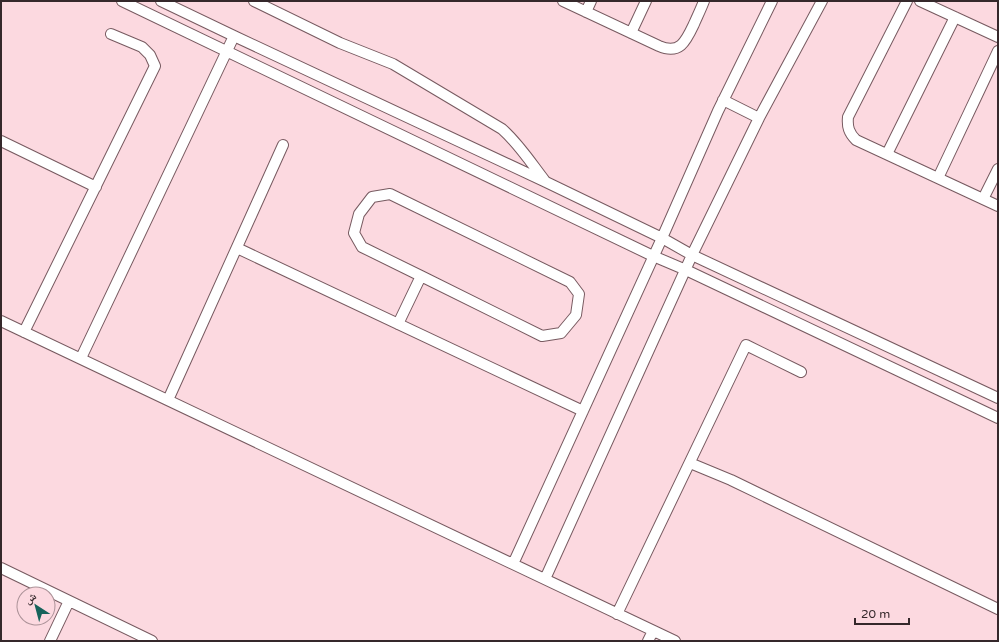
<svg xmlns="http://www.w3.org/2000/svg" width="999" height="642" viewBox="0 0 999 642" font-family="'Varela Round','Noto Naskh Arabic',sans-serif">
<rect width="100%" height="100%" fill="#fcd9e0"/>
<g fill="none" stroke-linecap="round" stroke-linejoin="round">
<g stroke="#775a60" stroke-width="12">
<path id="service" d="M 122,1 L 653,256 L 686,270 L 998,418
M 161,1 L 234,36 L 546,182 L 662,238 L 692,255 L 998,398
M 254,1 L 340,43 L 393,64 L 502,129 C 519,144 531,163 545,181
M 563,1 L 659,46 C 680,55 686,41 694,24 C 697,17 701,9 704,1
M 907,1 L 848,117 C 847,127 849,133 856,140 L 998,206
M 920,1 L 998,37
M 586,12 L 591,1
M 631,33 L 646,1
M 723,100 L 759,118
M 1,141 L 96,187
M 887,154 L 955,17
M 938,178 L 998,51
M 983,199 L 998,169
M 237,248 L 583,411
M 1,321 L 675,641
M 398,324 L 421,276 L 362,247 L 354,233 L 359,214 L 372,197 L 390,194 L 570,282 L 579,294 L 576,315 L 561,333 L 542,336 L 421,276
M 24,332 L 155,66 L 150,55 L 142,47 L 111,34
M 81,358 L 234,36
M 168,400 L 283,145
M 690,463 L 731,480 L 998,609
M 513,564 L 662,238 L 718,111 L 772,1
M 1,568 L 152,641
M 545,579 L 692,255 L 759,118 L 822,1
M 617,614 L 746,345 L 801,372
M 50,641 L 69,601
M 648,641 L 653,631"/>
</g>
<use href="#service" stroke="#fff" stroke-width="10"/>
</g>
<rect width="999" height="642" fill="none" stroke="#35282b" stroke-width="4"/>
<g transform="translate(36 606) rotate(324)"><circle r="19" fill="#fcd9e0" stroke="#ac9298"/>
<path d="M0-3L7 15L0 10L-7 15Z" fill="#17635b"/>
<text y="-6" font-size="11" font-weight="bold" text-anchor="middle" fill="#35282b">ش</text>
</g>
<path d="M855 618v6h54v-6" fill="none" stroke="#35282b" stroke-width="2"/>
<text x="861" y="618" font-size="12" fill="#35282b" stroke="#fcd9e0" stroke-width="3" paint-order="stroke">20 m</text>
</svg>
